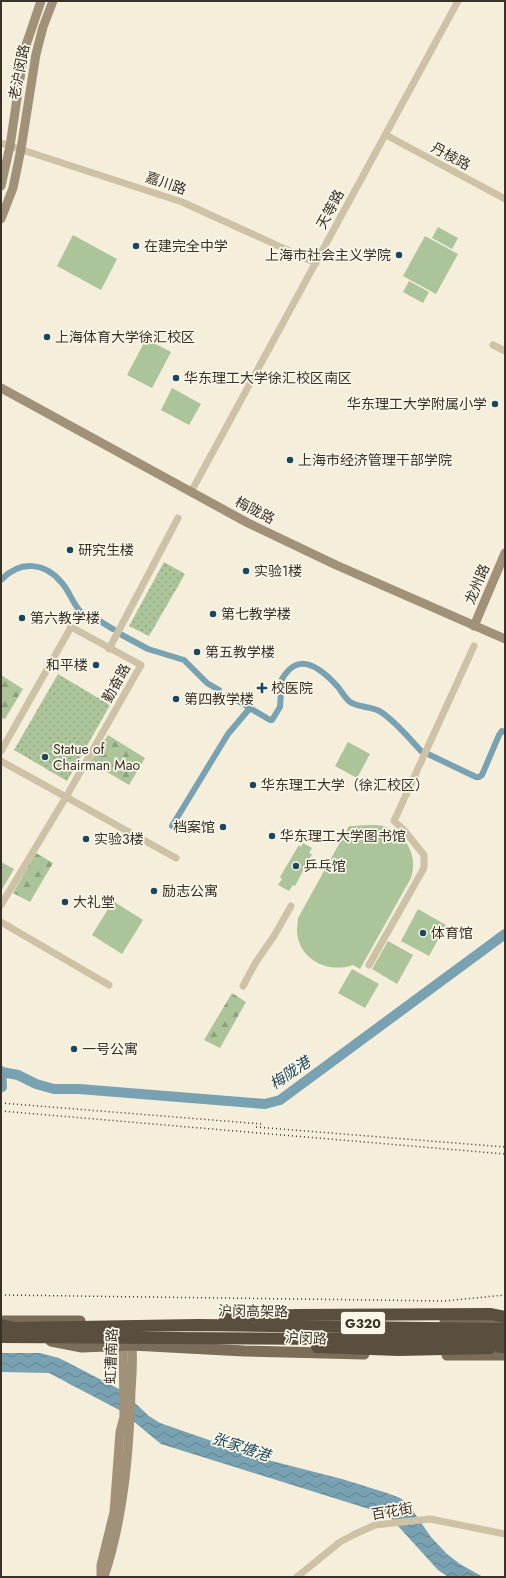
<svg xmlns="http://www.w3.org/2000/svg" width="506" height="1578" viewBox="0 0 506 1578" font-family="Jost,'Noto Sans SC',sans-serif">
<defs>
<pattern id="grass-dots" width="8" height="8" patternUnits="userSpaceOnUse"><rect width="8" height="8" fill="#abc49a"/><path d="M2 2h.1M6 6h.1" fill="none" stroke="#8ca07e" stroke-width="1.8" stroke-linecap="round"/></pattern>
<pattern id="forest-firs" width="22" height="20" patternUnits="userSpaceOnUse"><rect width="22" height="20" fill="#abc49a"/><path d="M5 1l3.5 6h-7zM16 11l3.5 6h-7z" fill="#8ca07e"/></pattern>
<pattern id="water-waves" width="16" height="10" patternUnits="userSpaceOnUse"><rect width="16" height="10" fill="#78a1b2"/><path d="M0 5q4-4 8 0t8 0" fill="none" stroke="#638491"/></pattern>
</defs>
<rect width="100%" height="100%" fill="#f4eedb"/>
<path fill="url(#grass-dots)" d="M 164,562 L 185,574 L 149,636 L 129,626 Z
M 58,674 L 110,705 L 67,781 L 14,750 Z"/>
<path fill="url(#forest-firs)" d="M 1,675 L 23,689 L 5,719 L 1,718 Z
M 108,735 L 145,758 L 129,785 L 90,762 Z
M 36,853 L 53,863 L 30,902 L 13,893 Z
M 232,993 L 246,1002 L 220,1048 L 204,1040 Z"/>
<path fill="#abc49a" d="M 438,227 L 458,238 L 452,249 L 432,238 Z
M 73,235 L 117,259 L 101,290 L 57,266 Z
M 425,236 L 458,254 L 436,294 L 403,276 Z
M 409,281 L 429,292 L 423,303 L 403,292 Z
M 146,339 L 171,352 L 152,388 L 127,375 Z
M 172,388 L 201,404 L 189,425 L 161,410 Z
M 348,742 L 370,754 L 357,778 L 335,766 Z
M 349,826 C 360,826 376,823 386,827 C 402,832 414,849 413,866 C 413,870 412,874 411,878 L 360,969 L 353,965 C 328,974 298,959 297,931 C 297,926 298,922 298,918 Z
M 303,843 L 312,848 L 309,853 L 312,854 L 295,886 L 293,885 L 289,891 L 278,885 L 282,879 L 280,877 L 299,845 L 301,847 Z
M 1,862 L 14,869 L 1,891 Z
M 113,901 L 143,920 L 122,954 L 92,935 Z
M 418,909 L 446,925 L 429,956 L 401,941 Z
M 388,941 L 413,955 L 397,984 L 372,969 Z
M 352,969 L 379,984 L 365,1008 L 338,993 Z"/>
<path fill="url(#water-waves)" d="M 1,1353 L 40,1353 L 59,1358 L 121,1390 L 149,1416 L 160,1423 L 264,1459 L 342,1479 L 387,1493 L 400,1498 L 409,1505 L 431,1537 L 447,1554 L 460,1564 L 483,1577 L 448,1577 L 438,1570 L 388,1515 L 161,1444 L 121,1411 L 49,1373 L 1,1372 Z"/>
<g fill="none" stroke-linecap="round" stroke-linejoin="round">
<path stroke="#78a1b2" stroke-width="6" d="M 1,580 C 20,560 45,562 62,583 C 70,592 74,607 83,614 C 88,618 95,619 100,621 C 105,624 109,627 113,629
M 122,635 L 148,649 L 184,660 L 207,683 L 219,690
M 228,695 L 270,720 L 272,720 L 280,707 L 282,679 C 285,674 289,669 294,666 C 310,657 329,677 338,687 C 342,692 345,698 350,702 C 359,708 372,706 381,712 C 396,722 409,738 421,751
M 430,755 L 476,777 L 479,777 L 482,775 L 499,735 L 502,731 L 505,732
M 172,826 L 228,734 L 250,708"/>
<path stroke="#78a1b2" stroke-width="10" d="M 1,1071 L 2,1087
M 2,1072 L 18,1075 L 36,1084 L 54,1089 L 79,1089 L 265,1104 L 280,1100 L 505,934"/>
<path stroke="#cdc2a6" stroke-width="7" d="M 386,135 L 505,199
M 1,143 L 182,202 L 316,263
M 493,345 L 505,351
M 191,492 L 458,1
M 109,649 L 178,518
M 1,751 L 71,627 L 141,665 L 66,797 L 1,905
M 1,761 L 176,858
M 1,922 L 109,985
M 369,965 L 424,868 L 424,855 L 403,829 L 394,821 L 474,646
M 243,986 L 256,962 L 274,936 L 291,906
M 297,1577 L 340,1542 L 353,1535 L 375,1525 L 430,1519 L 505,1534"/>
<path stroke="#a09178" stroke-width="9" d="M 1,186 L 10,146 L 24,51 L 41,1
M 1,219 L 13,188 L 21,149 L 36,54 L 43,27 L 53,1
M 1,388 L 248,523 L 336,565 L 505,639
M 474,626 L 505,553
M 101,1577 L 101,1565 L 114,1512 L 120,1432 L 124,1417 L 123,1339
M 104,1577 C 124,1517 129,1453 131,1391 C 132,1374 134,1355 131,1339"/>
<path stroke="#7b6d58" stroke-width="11" d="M 1,1321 L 80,1321
M 445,1322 L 505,1322
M 51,1341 L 82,1347 L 132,1345 L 244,1351 L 364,1354
M 447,1355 L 505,1355"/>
<path stroke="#5a4e3e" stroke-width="12" d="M 500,1347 L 505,1347"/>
<path stroke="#383128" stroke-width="1.5" stroke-dasharray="1 3" stroke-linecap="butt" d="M 1,1103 L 262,1124
M 1,1111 L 505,1154
M 256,1127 L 505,1147
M 1,1295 L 444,1301 L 505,1295"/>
<path stroke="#5a4e3e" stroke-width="12" d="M 225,1318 L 296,1315 L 491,1314 L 505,1317
M 1,1325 L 15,1328 L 198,1325 L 505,1329
M 1,1337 L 505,1340
M 317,1347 L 399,1350 L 490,1348"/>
</g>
<g fill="#1a475d" stroke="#fbf7e8" stroke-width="1.5">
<circle cx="136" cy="246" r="4"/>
<circle cx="399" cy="255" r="4"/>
<circle cx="47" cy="337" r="4"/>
<circle cx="176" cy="378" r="4"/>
<circle cx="495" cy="404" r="4"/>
<circle cx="290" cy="460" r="4"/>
<circle cx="70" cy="550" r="4"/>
<circle cx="246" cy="571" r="4"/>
<circle cx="213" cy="614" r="4"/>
<circle cx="22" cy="618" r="4"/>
<circle cx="197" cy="652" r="4"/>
<circle cx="96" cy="665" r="4"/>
<path d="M260 682h4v4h4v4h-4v4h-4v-4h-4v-4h4z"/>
<circle cx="176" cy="699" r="4"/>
<circle cx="45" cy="757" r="4"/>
<circle cx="253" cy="785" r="4"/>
<circle cx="223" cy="827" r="4"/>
<circle cx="272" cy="836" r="4"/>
<circle cx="86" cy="839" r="4"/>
<circle cx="296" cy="866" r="4"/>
<circle cx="154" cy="891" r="4"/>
<circle cx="65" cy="902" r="4"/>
<circle cx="423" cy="933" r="4"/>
<circle cx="74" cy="1049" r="4"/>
</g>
<g text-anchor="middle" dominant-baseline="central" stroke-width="3.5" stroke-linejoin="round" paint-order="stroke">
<rect fill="#fbf7e8" stroke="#726c62" stroke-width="1" x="341" y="1312" width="44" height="22" rx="3"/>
<g font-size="13" font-weight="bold" fill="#383128">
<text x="363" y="1323">G320</text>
</g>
<g font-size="14" fill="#383128" stroke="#fbf7e8">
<text transform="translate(19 72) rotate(-79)">老沪闵路</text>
<text transform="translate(451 156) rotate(28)">丹棱路</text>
<text transform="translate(166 183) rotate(19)">嘉川路</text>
<text transform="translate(330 209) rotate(-62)">天等路</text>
<text transform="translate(255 510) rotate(27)">梅陇路</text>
<text transform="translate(477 584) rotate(-67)">龙州路</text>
<text transform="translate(116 683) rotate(-61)">勤奋路</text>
<text transform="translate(253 1311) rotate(1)">沪闵高架路</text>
<text transform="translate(306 1338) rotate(2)">沪闵路</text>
<text transform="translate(111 1356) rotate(-88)">虹漕南路</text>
<text transform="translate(392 1511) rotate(-10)">百花街</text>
</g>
<g font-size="14" fill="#383128" stroke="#fbf7e8" text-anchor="start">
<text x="144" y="246">在建完全中学</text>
<text x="391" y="255" text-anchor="end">上海市社会主义学院</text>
<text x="55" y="337">上海体育大学徐汇校区</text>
<text x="184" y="378">华东理工大学徐汇校区南区</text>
<text x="487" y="404" text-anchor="end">华东理工大学附属小学</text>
<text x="298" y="460">上海市经济管理干部学院</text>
<text x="78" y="550">研究生楼</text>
<text x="254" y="571">实验1楼</text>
<text x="221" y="614">第七教学楼</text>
<text x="30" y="618">第六教学楼</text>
<text x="205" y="652">第五教学楼</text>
<text x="88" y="665" text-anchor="end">和平楼</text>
<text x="271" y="688">校医院</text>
<text x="184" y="699">第四教学楼</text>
<text x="53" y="749">Statue of<tspan x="53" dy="16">Chairman Mao</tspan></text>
<text x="261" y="785">华东理工大学（徐汇校区）</text>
<text x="215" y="827" text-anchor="end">档案馆</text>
<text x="280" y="836">华东理工大学图书馆</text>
<text x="94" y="839">实验3楼</text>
<text x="304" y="866">乒乓馆</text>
<text x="162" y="891">励志公寓</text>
<text x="73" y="902">大礼堂</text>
<text x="431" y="933">体育馆</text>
<text x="82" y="1049">一号公寓</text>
</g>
<g font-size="15" font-style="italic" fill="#1a475d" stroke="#fbf7e8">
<text transform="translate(290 1073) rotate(-34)">梅陇港</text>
<text transform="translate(241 1447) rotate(18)">张家塘港</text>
</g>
</g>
<rect width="506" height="1578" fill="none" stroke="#383128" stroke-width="4"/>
</svg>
